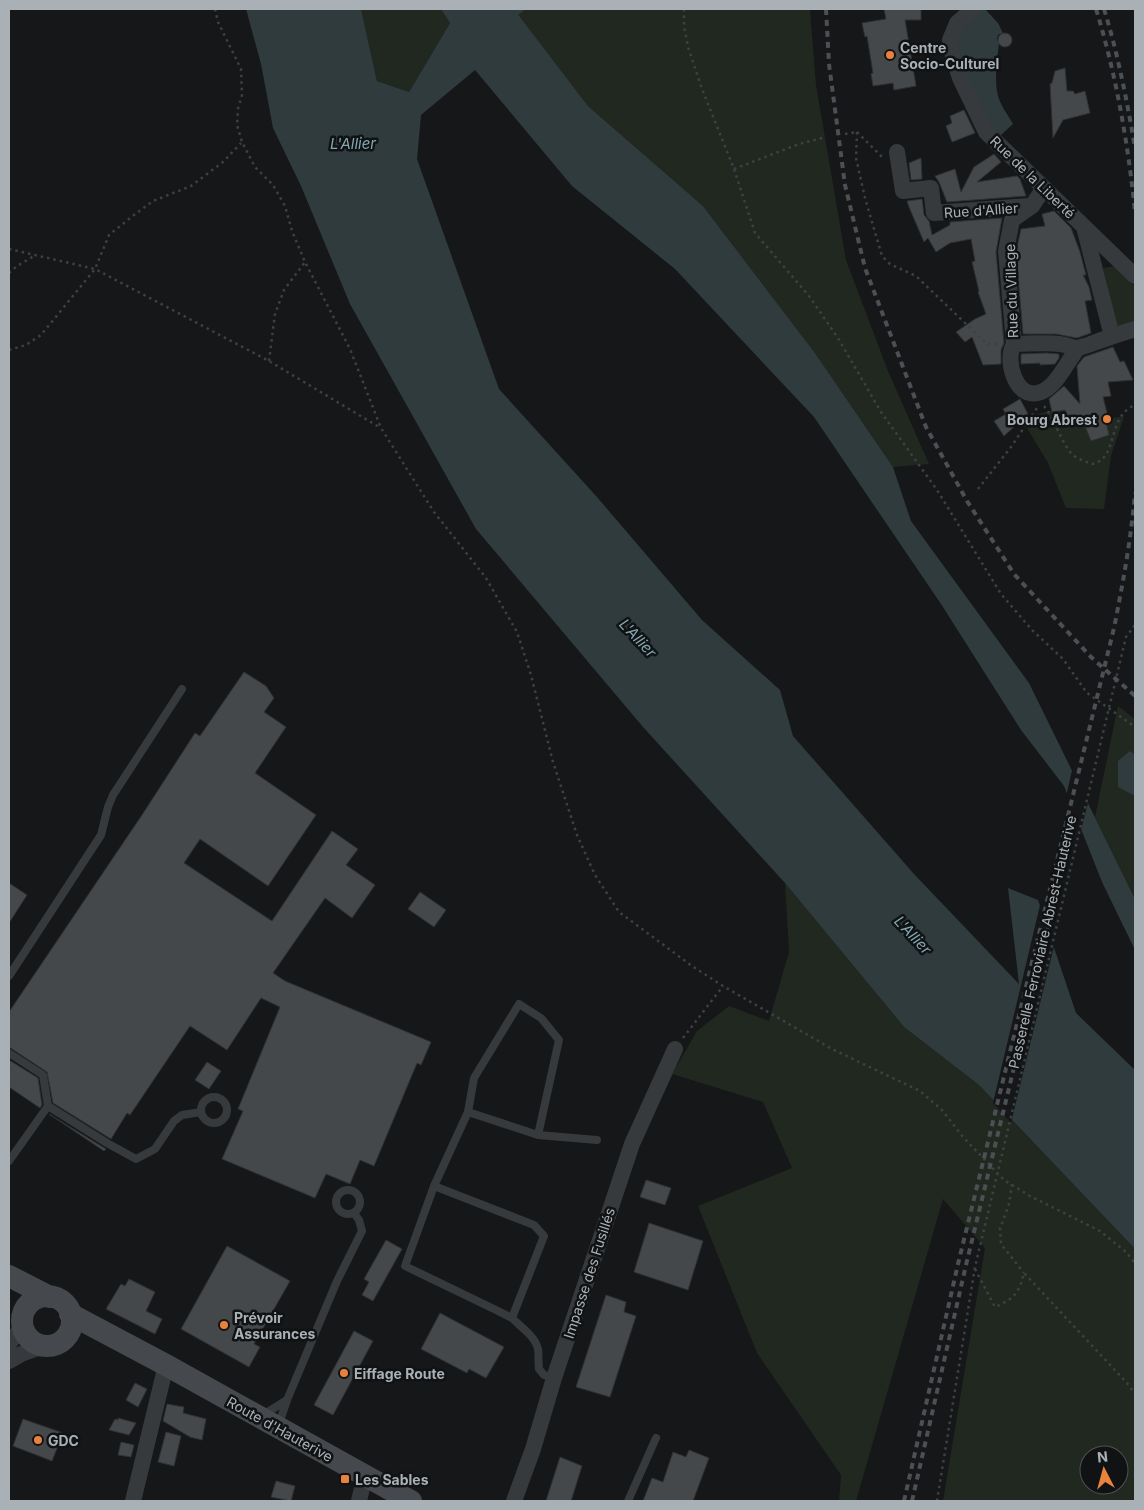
<svg xmlns="http://www.w3.org/2000/svg" width="1144" height="1510" viewBox="0 0 1144 1510" font-family="Inter,sans-serif">
<rect width="100%" height="100%" fill="#161718"/>
<path fill="#212820" fill-rule="evenodd" d="M 361,9 L 441,9 L 450,23 L 409,92 L 377,81 Z
M 517,9 L 810,9 L 816,85 L 846,260 L 888,371 L 929,464 L 893,467 L 815,353 L 703,206 L 588,106 L 517,13 Z
M 1115,266 L 1135,287 L 1135,323 L 1117,327 L 1103,268 Z
M 1052,410 L 1052,412 L 1065,410 L 1070,423 L 1083,421 L 1091,441 L 1106,422 L 1109,421 L 1110,418 L 1124,417 L 1111,456 L 1104,509 L 1066,508 L 1048,463 L 1027,428 L 1035,415 Z
M 1118,706 L 1135,719 L 1135,899 L 1095,817 Z
M 785,883 L 904,1027 L 979,1085 L 1135,1249 L 1135,1501 L 943,1501 L 985,1248 L 943,1199 L 856,1501 L 839,1501 L 841,1475 L 757,1353 L 698,1206 L 792,1168 L 763,1102 L 672,1074 L 697,1031 L 729,1006 L 769,1021 L 789,952 ZM 1089,1455 L 1119,1455 L 1119,1485 L 1089,1485 Z"/>
<path fill="#2f3b3d" d="M 246,9 L 361,9 L 377,81 L 409,92 L 450,23 L 441,9 L 517,9 L 517,13 L 588,106 L 703,206 L 815,353 L 893,467 L 911,521 L 1029,683 L 1135,899 L 1135,950 L 1102,882 L 1064,786 L 1021,730 L 941,604 L 814,417 L 675,269 L 572,186 L 475,70 L 421,115 L 417,159 L 499,389 L 597,497 L 702,620 L 780,690 L 793,736 L 914,874 L 1019,984 L 1008,888 L 1038,900 L 1076,1013 L 1135,1070 L 1135,1249 L 979,1085 L 904,1027 L 785,883 L 643,727 L 476,529 L 350,304 L 301,186 L 273,128 L 261,64 Z
M 982,9 L 985,9 L 998,23 L 1003,33 L 998,35 L 997,39 L 999,43 C 997,61 994,79 998,96 C 1001,106 1008,115 1013,124 L 1001,135 L 989,125 L 968,90 L 957,43 L 960,26 Z
M 1130,751 L 1135,755 L 1135,796 L 1118,787 L 1118,761 Z"/>
<path fill="#161718" d="M 1073,766 L 1089,799 L 1080,834 L 1066,797 Z
M 1041,901 L 1055,942 L 1011,1123 L 993,1103 Z"/>
<g fill="none" stroke-linecap="round" stroke-linejoin="round">
<path stroke="#2f3b3d" stroke-width="4.5" d="M 517,13 L 522,9"/>
</g>
<path fill="#45484b" stroke="#303134" d="M 884,9 L 921,9 L 921,20 L 905,20 L 916,86 L 894,90 L 893,83 L 873,86 L 871,74 L 873,73 L 867,36 L 865,37 L 862,23 L 886,19 Z
M998 40a7 7 0 1 1 14 0a7 7 0 1 1-14 0Z
M 1065,68 L 1067,91 L 1073,91 L 1075,94 L 1085,91 L 1090,113 L 1063,120 L 1053,138 L 1050,84 L 1052,83 L 1055,71 Z
M 964,110 L 975,133 L 952,142 L 946,126 L 952,123 L 950,116 Z
M 994,154 L 1001,162 L 977,182 L 1017,176 L 1020,179 L 1026,196 L 947,202 L 939,182 L 935,176 L 955,169 L 961,192 L 974,167 Z
M 921,158 L 922,179 L 911,180 L 909,163 Z
M 922,199 L 924,215 L 929,221 L 932,235 L 950,225 L 950,222 L 1002,218 L 996,252 L 1004,343 L 1001,350 L 1001,364 L 983,365 L 972,337 L 965,342 L 956,332 L 975,319 L 986,314 L 978,292 L 979,291 L 972,262 L 975,261 L 971,239 L 950,243 L 936,252 L 928,238 L 924,242 L 909,207 L 907,201 Z
M 1054,211 L 1071,228 L 1080,252 L 1086,275 L 1083,275 L 1089,287 L 1092,300 L 1085,301 L 1091,333 L 1077,338 L 1056,334 L 1023,334 L 1016,252 L 1021,229 L 1045,226 L 1042,214 Z
M 1113,347 L 1120,362 L 1124,361 L 1133,380 L 1108,382 L 1111,396 L 1103,397 L 1109,421 L 1106,422 L 1109,435 L 1091,441 L 1083,421 L 1070,423 L 1065,410 L 1052,412 L 1049,399 L 1064,386 L 1080,404 L 1077,366 L 1084,357 Z
M 1046,353 L 1059,354 L 1059,358 L 1055,364 L 1040,365 L 1040,363 L 1021,364 L 1021,354 Z
M 1020,399 L 1028,414 L 1004,436 L 994,421 L 1006,414 L 1003,409 Z
M 244,672 L 266,686 L 274,698 L 264,712 L 286,727 L 255,773 L 316,815 L 268,886 L 200,839 L 184,863 L 272,921 L 332,831 L 358,849 L 346,865 L 375,885 L 352,918 L 325,898 L 273,973 L 285,981 L 431,1042 L 421,1065 L 417,1063 L 374,1166 L 360,1160 L 350,1184 L 326,1174 L 315,1198 L 222,1159 L 243,1111 L 238,1109 L 280,1007 L 261,998 L 227,1050 L 190,1026 L 130,1115 L 127,1113 L 111,1139 L 53,1103 L 47,1072 L 9,1047 L 9,1012 L 142,815 L 195,733 L 200,736 Z
M 9,883 L 27,895 L 9,923 Z
M 420,892 L 446,910 L 434,927 L 408,909 Z
M 9,1060 L 38,1078 L 42,1105 L 40,1108 L 9,1087 Z
M 207,1062 L 221,1071 L 209,1089 L 195,1080 Z
M 49,1114 L 106,1149 L 104,1151 Z
M 646,1180 L 671,1188 L 665,1205 L 640,1197 Z
M 649,1223 L 703,1241 L 688,1290 L 634,1272 Z
M 386,1240 L 402,1249 L 373,1301 L 362,1295 L 369,1282 L 364,1279 Z
M 227,1246 L 290,1281 L 254,1344 L 260,1347 L 249,1367 L 181,1329 Z
M 129,1279 L 155,1292 L 146,1311 L 162,1319 L 155,1334 L 106,1309 L 121,1284 L 125,1286 Z
M 606,1295 L 626,1302 L 624,1312 L 636,1316 L 610,1397 L 576,1387 Z
M 440,1313 L 504,1347 L 486,1378 L 469,1369 L 467,1373 L 421,1349 Z
M 354,1331 L 373,1341 L 333,1415 L 314,1405 Z
M 135,1383 L 147,1389 L 138,1407 L 126,1400 Z
M 167,1404 L 184,1407 L 183,1413 L 206,1419 L 202,1440 L 190,1437 L 163,1421 Z
M 118,1418 L 136,1423 L 129,1435 L 109,1430 L 115,1419 L 118,1420 Z
M 23,1419 L 63,1433 L 52,1461 L 13,1446 Z
M 166,1432 L 181,1436 L 174,1466 L 158,1462 Z
M 121,1442 L 134,1445 L 131,1457 L 118,1455 Z
M 689,1450 L 709,1458 L 693,1501 L 643,1501 L 652,1478 L 663,1482 L 673,1452 L 686,1457 Z
M 560,1457 L 582,1466 L 571,1501 L 546,1501 Z
M 276,1481 L 295,1486 L 291,1501 L 271,1497 Z"/>
<g fill="none" stroke-linecap="round" stroke-linejoin="round">
<path stroke="#3d4144" stroke-width="2.5" stroke-dasharray="2.5 4" stroke-linecap="butt" d="M 215,9 L 218,22 L 241,69 L 242,95 L 238,109 L 237,125 L 242,142 L 255,167 L 273,185 L 285,206 L 292,231 L 305,262 L 350,349 L 381,428 L 434,512 L 486,578 L 517,632 L 531,675 L 553,762 L 577,835 L 595,875 L 619,912 L 692,966 L 723,986 L 834,1050 L 920,1091 L 942,1110 L 963,1137 L 1004,1180 L 1030,1196 L 1100,1231 L 1126,1252 L 1135,1263
M 684,9 L 684,26 L 688,47 L 702,89 L 734,169 L 755,233 L 809,296 L 838,338 L 881,412 L 937,490 L 1001,594 L 1032,630 L 1063,659 L 1087,693 L 1135,727
M 857,132 L 856,158 L 865,198 L 882,256 L 890,264 L 916,276 L 987,344 L 997,344
M 857,132 L 883,158
M 845,134 L 857,132
M 734,169 L 799,144 L 826,137
M 9,249 L 95,269 L 269,361 L 379,427
M 9,273 L 17,266 L 34,256
M 9,350 L 26,345 L 41,335 L 95,269 L 109,235 L 134,215 L 153,201 L 191,186 L 223,162 L 241,143
M 269,361 L 275,314 L 284,290 L 305,262
M 1044,406 C 1055,420 1060,439 1070,452 C 1076,459 1084,461 1092,464 C 1119,459 1106,417 1135,405
M 978,489 L 1011,447 L 1037,408
M 683,1038 L 723,986
M 1012,1184 L 1009,1204 L 1000,1229 L 1001,1244 L 1024,1273
M 975,1269 L 995,1307 C 1014,1299 1019,1293 1024,1273 L 1127,1383 L 1135,1394
M 937,1501 L 975,1267 L 1126,637 L 1135,625"/>
<path stroke="#373a3d" stroke-width="8" d="M 9,976 L 101,835 L 108,807 L 113,795 L 182,689
M 9,1053 L 43,1075 L 48,1106 L 9,1161
M201 1110a13 13 0 1 1 26 0a13 13 0 1 1-26 0Z
M 48,1106 L 107,1143 L 136,1159 L 155,1149 L 174,1121 L 182,1115 L 201,1112
M 468,1112 L 474,1078 L 519,1004 L 541,1018 L 559,1040 L 538,1135
M 434,1186 L 534,1225 L 544,1236 L 512,1318 L 496,1310 L 405,1266 L 434,1186 L 468,1112 L 538,1135 L 597,1140
M336 1202a12 12 0 1 1 24 0a12 12 0 1 1-24 0Z
M 512,1318 C 521,1327 535,1336 538,1349 C 539,1355 538,1362 539,1369 L 544,1375 L 554,1378
M 263,1415 L 287,1400
M 279,1424 L 287,1400 L 337,1281 L 362,1231 L 359,1220 L 354,1213
M 628,1501 L 656,1438"/>
<path stroke="#373a3d" stroke-width="16" d="M 973,9 L 957,23 L 950,40 L 953,56 L 960,78 L 986,132 L 1135,276
M 897,152 L 903,191 L 931,188 L 934,213 L 1029,206
M 1044,188 L 1032,206 L 1012,220 L 1006,251 L 1014,344 C 1004,360 1016,402 1041,392 C 1054,387 1063,370 1071,358 C 1073,356 1075,351 1077,349 C 1080,347 1085,346 1088,345 C 1104,339 1119,334 1135,329
M 1084,227 L 1112,336
M 1014,344 C 1034,344 1059,340 1077,349
M 9,1343 L 22,1328
M 9,1361 L 21,1354 L 43,1346
M 133,1501 L 166,1365
M 359,1501 L 365,1475
M 514,1501 L 533,1449 L 554,1378 L 632,1144 L 675,1049"/>
<path stroke="#45494d" stroke-width="22" d="M 9,1276 L 50,1297
M22 1321a25 25 0 1 1 50 0a25 25 0 1 1-50 0Z
M 70,1314 L 166,1365 L 411,1501"/>
<path stroke="#4c5054" stroke-width="4" stroke-dasharray="6 5" stroke-linecap="butt" d="M 826,9 L 829,64 L 845,185 L 865,268 L 926,427 L 967,501 L 1014,574 L 1091,657 L 1135,696
M 1096,9 C 1116,74 1128,143 1135,212
M 1104,9 C 1118,54 1127,101 1135,148
M 904,1501 L 958,1264 L 1114,628 C 1123,583 1131,539 1135,493
M 912,1501 L 966,1265 L 1054,903"/>
</g>
<g fill="#e9823d" stroke="#111213" stroke-width="2">
<circle cx="890" cy="55" r="5"/>
<circle cx="1107" cy="419" r="5"/>
<circle cx="224" cy="1325" r="5"/>
<circle cx="344" cy="1373" r="5"/>
<circle cx="38" cy="1440" r="5"/>
<rect x="340" y="1474" width="10" height="10" rx="2.5"/>
</g>
<g text-anchor="middle" dominant-baseline="central" stroke-width="5" stroke-linejoin="round" paint-order="stroke">
<g font-size="14" font-weight="bold" fill="#a9b1b7" stroke="#111213" text-anchor="start">
<text x="900" y="47">Centre<tspan x="900" dy="16">Socio-Culturel</tspan></text>
<text x="1097" y="419" text-anchor="end">Bourg Abrest</text>
<text x="234" y="1317">Prévoir<tspan x="234" dy="16">Assurances</tspan></text>
<text x="354" y="1373">Eiffage Route</text>
<text x="48" y="1440">GDC</text>
<text x="355" y="1479">Les Sables</text>
</g>
<g font-size="14" fill="#a9b1b7" stroke="#111213">
<text transform="translate(1033 177) rotate(44)">Rue de la Liberté</text>
<text transform="translate(981 210) rotate(-4)">Rue d'Allier</text>
<text transform="translate(1011 291) rotate(-92)">Rue du Village</text>
<text transform="translate(1042 942) rotate(-77)">Passerelle Ferroviaire Abrest-Hauterive</text>
<text transform="translate(589 1273) rotate(-72)">Impasse des Fusillés</text>
<text transform="translate(280 1429) rotate(29)">Route d'Hauterive</text>
</g>
<g font-size="15" font-style="italic" fill="#82a7b1" stroke="#111213">
<text x="353" y="143">L'Allier</text>
<text transform="translate(638 638) rotate(47)">L'Allier</text>
<text transform="translate(913 935) rotate(47)">L'Allier</text>
</g>
</g>
<rect width="1144" height="1510" fill="none" stroke="#a9b1b7" stroke-width="20"/>
<g transform="translate(1104 1470) rotate(354)"><circle r="24" fill="#111213" stroke="#4e5255"/>
<path d="M0-4L9 19L0 12L-9 19Z" fill="#e9823d"/>
<text y="-8" font-size="14" font-weight="bold" text-anchor="middle" fill="#a9b1b7">N</text>
</g>
</svg>
